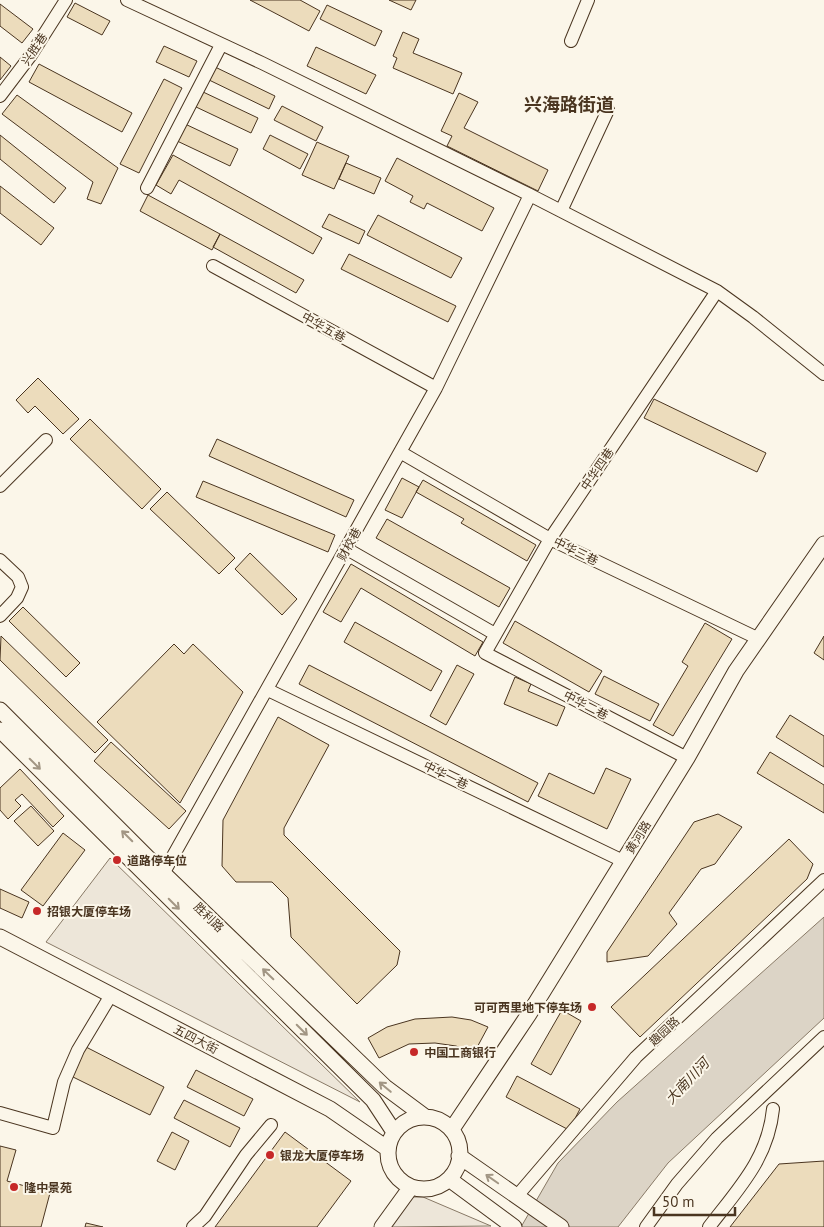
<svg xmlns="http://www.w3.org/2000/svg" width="824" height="1227" viewBox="0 0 824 1227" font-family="'PT Sans','Noto Sans SC',sans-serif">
<rect width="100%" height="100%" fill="#fbf6e9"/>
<path fill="#ede6d9" stroke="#887966" d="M 110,858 L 360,1102 L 46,942 Z
M 409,1197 L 423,1197 L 491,1226 L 388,1227 Z"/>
<path fill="#dcd4c6" stroke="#887966" d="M 824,917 L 824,1018 L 668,1163 L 618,1227 L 521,1227 L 558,1163 L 617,1102 Z"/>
<path fill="#ecdcbc" stroke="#4a3520" d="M 250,0 L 300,0 L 320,11 L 309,31 Z
M 389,0 L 416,0 L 411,10 Z
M 75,3 L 110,21 L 102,35 L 67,17 Z
M 0,4 L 33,29 L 22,43 L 0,26 Z
M 327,5 L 382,31 L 375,46 L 320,19 Z
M 403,32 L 419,39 L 413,53 L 462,73 L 453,94 L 393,68 L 397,58 L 393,56 Z
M 164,46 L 197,61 L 189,77 L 156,62 Z
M 316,47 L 376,75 L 366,94 L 307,66 Z
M 0,57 L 11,66 L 0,80 Z
M 39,64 L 132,113 L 122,132 L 29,82 Z
M 213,66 L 275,96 L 269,109 L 207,79 Z
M 164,79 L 182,88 L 139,173 L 120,164 Z
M 201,91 L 258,118 L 251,133 L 194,106 Z
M 459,93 L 478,102 L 464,128 L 548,170 L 538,191 L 447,146 L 452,136 L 441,131 Z
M 17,95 L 118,168 L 101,204 L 87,199 L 93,182 L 2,114 Z
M 282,106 L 323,127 L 316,141 L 274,120 Z
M 183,123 L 238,149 L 230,166 L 175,140 Z
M 0,135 L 66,188 L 54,203 L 0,159 Z
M 270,135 L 308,154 L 300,169 L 263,149 Z
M 317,142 L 349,156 L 334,189 L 302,175 Z
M 173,155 L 322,238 L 313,254 L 179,180 L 171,194 L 156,185 Z
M 397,158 L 494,208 L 482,231 L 427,203 L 424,209 L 410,202 L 413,196 L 385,181 Z
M 346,163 L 381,178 L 374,194 L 339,179 Z
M 0,186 L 54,228 L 41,245 L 0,213 Z
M 148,195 L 220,234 L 212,250 L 140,211 Z
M 329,214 L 365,231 L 359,244 L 322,227 Z
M 378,215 L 462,258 L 451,278 L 367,235 Z
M 220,234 L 304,280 L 296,293 L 213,247 Z
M 349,254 L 456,306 L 448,322 L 341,269 Z
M 38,378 L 79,419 L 63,434 L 35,406 L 28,413 L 16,400 Z
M 654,399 L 766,453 L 757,472 L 644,418 Z
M 90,419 L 161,489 L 142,509 L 70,439 Z
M 217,439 L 354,500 L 346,517 L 209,456 Z
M 402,478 L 419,487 L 402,518 L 385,510 Z
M 423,480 L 536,545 L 527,561 L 461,523 L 464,519 L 416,492 Z
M 203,481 L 335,535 L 328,552 L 196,497 Z
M 167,492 L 235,558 L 219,574 L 150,509 Z
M 387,519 L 510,588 L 499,607 L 376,538 Z
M 250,553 L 297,599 L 282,615 L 235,569 Z
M 351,564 L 483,642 L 475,656 L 361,588 L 341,622 L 323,612 Z
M 23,607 L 80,663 L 66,677 L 9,621 Z
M 515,621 L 602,671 L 589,692 L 503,643 Z
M 355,622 L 442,671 L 431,691 L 344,642 Z
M 705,623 L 732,639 L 673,736 L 653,725 L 688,666 L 682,662 Z
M 1,636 L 108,740 L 95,753 L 0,660 Z
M 824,636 L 824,660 L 814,653 Z
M 174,644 L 184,654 L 193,644 L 243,692 L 180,803 L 97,722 Z
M 309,665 L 538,783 L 528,802 L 299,684 Z
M 457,665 L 474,674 L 446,725 L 430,716 Z
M 604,676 L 659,704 L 650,721 L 595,694 Z
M 515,677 L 531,684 L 528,691 L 565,707 L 557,726 L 504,704 Z
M 790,715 L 824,736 L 824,767 L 776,737 Z
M 278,717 L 329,745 L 284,828 L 284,835 L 400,951 L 397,965 L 357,1004 L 291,937 L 288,898 L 272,882 L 236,882 L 222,866 L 223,820 Z
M 111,742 L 186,811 L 169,829 L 94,761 Z
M 770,752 L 824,785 L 824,813 L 757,773 Z
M 606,768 L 631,779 L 607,829 L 538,796 L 549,773 L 594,794 Z
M 20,769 L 64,816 L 53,827 L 22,794 L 15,800 L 21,806 L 8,819 L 0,810 L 0,788 Z
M 31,806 L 54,831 L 38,846 L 14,821 Z
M 718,814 L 742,827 L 715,864 L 701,869 L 669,913 L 677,924 L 648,956 L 607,962 L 607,952 L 694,822 Z
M 63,833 L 85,850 L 43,906 L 21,890 Z
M 789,839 L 813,864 L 807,879 L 640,1037 L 611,1007 Z
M 0,889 L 29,902 L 22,918 L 0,908 Z
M 562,1010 L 581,1021 L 551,1075 L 531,1064 Z
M 452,1017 L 471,1020 L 488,1027 L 474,1053 L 456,1046 L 435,1043 L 409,1044 L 379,1058 L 368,1038 L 387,1027 L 415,1019 Z
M 86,1047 L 164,1087 L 150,1115 L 71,1076 Z
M 196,1070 L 253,1099 L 244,1116 L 187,1087 Z
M 517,1076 L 580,1109 L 569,1130 L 506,1097 Z
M 184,1100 L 240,1128 L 230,1147 L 174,1118 Z
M 172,1132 L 189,1141 L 175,1170 L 157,1161 Z
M 285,1132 L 351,1181 L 317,1227 L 215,1227 Z
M 0,1146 L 16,1150 L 7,1181 L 50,1193 L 41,1227 L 0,1227 Z
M 824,1161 L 824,1227 L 730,1227 L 779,1164 Z
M 86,1223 L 103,1227 L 85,1227 Z"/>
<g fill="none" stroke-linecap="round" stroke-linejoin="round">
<g stroke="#4a3520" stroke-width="14">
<path id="minor" d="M 127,0 L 262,63 L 530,195 L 717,291 L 753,317 L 824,374
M 571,41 L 588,0
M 0,96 L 31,55 L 66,0
M 147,188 L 221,45
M 561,211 L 608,110
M 213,266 L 436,388
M 400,452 L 550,539 L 757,638
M 0,486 L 46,440
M 347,549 L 495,634
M 0,560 L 18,577 L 22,587 L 17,598 L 0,616
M 268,690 L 623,861
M 687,758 L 485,653 L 550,539 L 717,291
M 159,881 L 436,388 L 530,195
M 0,1113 L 53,1128 L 64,1082 L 78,1050 L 111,995
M 517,1196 L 636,1057 L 824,880
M 193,1227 L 205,1216 L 246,1155 L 271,1125
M 646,1227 L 677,1184 L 717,1138 L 824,1037
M 709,1227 C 738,1189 768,1159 773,1109"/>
</g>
<g stroke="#4a3520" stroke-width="17">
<path id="major" d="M 0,710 L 163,873 L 385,1087 L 424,1116
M 0,730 L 373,1100 L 394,1132
M 0,937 L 330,1109 L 388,1149
M388 1153a36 36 0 1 1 72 0a36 36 0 1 1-72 0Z
M 452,1129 L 529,1014 L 687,758 L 736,671 L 824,544
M 459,1156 L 561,1227
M 449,1179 L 514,1227
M 382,1227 L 411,1187"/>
</g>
<use href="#minor" stroke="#fbf6e9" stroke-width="12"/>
<use href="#major" stroke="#fbf6e9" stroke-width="15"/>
</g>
<defs><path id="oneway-shaft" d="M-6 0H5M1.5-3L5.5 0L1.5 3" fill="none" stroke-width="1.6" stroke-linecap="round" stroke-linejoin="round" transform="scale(1.25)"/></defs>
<g stroke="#a29684">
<use href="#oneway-shaft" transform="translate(35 764) rotate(45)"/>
<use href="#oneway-shaft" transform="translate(127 836) rotate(-135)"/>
<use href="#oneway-shaft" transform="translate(174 904) rotate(45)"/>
<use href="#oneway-shaft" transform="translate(268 974) rotate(-136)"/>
<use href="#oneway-shaft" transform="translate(302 1030) rotate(45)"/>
<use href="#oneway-shaft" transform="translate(385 1087) rotate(-140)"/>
<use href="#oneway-shaft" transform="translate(492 1179) rotate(-145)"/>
</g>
<g fill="#c62828" stroke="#fbf6e9" stroke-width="2">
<circle cx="117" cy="860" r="5"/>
<circle cx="37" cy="911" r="5"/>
<circle cx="592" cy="1007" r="5"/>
<circle cx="414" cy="1052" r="5"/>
<circle cx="270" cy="1155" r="5"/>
<circle cx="14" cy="1187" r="5"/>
</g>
<g text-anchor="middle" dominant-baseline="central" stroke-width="4" stroke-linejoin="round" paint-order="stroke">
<g font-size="12" fill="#4a3520" stroke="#fbf6e9">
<text transform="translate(34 49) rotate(-56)">兴胜巷</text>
<text transform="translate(324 327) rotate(29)">中华五巷</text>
<text transform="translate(597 469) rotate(-56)">中华四巷</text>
<text transform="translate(349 544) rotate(-61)">财校巷</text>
<text transform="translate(576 551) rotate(26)">中华三巷</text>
<text transform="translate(586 705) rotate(27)">中华二巷</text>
<text transform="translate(446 775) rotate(26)">中华一巷</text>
<text transform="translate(638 837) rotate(-58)">黄河路</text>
<text transform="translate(209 917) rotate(44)">胜利路</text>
<text transform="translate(664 1031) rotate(-43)">趣园路</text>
<text transform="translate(196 1039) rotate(27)">五四大街</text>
</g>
<g font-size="12" font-weight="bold" fill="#4a3520" stroke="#fbf6e9" text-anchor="start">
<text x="127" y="860">道路停车位</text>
<text x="47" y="911">招银大厦停车场</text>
<text x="582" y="1007" text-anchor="end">可可西里地下停车场</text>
<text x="424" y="1052">中国工商银行</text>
<text x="280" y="1155">银龙大厦停车场</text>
<text x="24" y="1187">隆中景苑</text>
</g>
<g font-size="14" font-style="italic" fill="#4a3520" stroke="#fbf6e9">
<text transform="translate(687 1081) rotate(-47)">大南川河</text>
</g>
<g font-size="18" font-weight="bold" fill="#4a3520" stroke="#fbf6e9">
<text x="569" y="104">兴海路街道</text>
</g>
</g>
<path d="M654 1207v8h81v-8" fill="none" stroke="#4a3520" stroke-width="2.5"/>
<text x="662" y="1207" font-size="15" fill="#4a3520" stroke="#fbf6e9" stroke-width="4" paint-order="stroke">50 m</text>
</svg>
